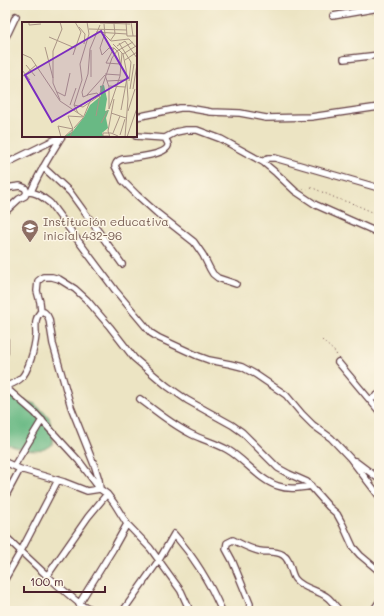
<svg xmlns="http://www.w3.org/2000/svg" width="384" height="616" viewBox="0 0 384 616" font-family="Mali,sans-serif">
<rect width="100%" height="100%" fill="#fcf5e5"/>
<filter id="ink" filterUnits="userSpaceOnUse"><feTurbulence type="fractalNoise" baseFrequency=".025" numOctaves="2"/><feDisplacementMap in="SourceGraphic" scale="8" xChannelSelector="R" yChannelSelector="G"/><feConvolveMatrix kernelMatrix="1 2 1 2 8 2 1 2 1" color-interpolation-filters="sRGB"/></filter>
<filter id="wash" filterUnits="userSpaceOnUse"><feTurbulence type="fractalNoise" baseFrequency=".012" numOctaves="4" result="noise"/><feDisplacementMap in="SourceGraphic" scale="16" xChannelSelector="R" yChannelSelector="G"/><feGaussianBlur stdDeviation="0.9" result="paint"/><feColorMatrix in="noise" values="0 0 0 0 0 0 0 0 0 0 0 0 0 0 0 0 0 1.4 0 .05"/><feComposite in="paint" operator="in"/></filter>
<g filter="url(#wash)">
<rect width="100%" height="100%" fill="#ece4c3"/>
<path fill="#69b984" stroke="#5a6c58" d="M 5,395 L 35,404 L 49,417 L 53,434 L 52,445 C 37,456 21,449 5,444 Z"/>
</g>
<g filter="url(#ink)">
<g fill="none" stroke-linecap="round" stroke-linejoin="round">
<g stroke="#623d42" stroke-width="8">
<path id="minor" d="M 333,16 L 379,8
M 5,38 L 8,33 L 16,16
M 344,59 L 379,55
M 136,117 L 180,108 L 188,108 L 211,112 L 240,113 L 266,118 L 311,117 L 379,107
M 136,136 L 165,138 L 176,132 L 186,130 L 197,130 L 221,139 L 263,162 L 276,173 L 295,191 L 316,205 L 379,233
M 165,138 C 166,141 169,143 168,146 C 165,155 132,158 123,159 C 119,160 116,162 115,166 L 123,181 L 137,195 L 157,213 L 194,242 L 203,255 L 210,269 L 213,274 L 218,278 L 236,284
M 263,162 L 268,158 L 275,158 C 310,168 344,178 379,188
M 5,164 L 62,136
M 43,167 L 70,192 L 122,264
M 5,188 L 20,186 L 25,188 L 27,192 L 25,196 L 19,199 L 5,212
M 27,192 C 36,191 43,198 50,203 L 115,290 L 151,333 L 159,338 L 198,356 L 209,360 L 230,364 L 242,367 L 255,374 L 286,395 L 302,414 L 313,425 L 331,438 L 350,458 L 379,496
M 31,192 C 39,172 51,154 62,136
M 41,311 L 40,302 L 37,291 L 38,281 L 43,277 L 52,277 L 59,279 L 75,289 L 87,300 L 110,327 L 134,358 L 167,386 L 187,400 L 232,425 L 242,432 L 278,468 L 289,474 L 307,482 L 329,507 L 337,514 L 343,525 L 353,547 L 360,555 L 379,571
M 5,339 L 5,352
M 338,362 L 379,411
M 5,386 C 10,385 15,383 20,379 C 29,372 35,346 36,335 C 36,325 34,319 41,311 L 44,312 L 47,315 L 49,319 L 53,344 L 71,407 L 95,467 L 99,480 L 100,489 L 87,491 L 64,482 L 20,469 L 5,462
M 5,387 L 35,413 L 79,461 L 100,489 L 107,494 L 114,503 L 127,524 L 150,548 L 181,591 L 190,611
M 140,399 C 157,412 171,424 191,434 C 203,440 216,443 228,450 C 244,459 259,480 278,486 C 289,490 300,488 311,486
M 370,400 L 379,394
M 355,461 L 379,479
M 14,466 L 42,420
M 5,497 L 20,469
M 5,536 C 32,562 59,588 89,611
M 47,576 L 88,517 L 107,494
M 5,579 L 21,551 L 58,480
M 79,604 L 113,549 L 127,524
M 86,607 L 97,611
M 5,608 L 7,611
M 123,611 L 159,560 L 174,534 C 194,557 210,583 222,611
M 249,611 L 250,604 L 232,560 L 226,549 L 227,543 L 233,540 C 241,544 250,549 259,551 C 267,553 275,550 283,555 C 291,560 290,572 295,579 C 303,589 318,590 327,597 C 332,601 336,607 340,611
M 373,611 L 379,602"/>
</g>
<path stroke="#623d42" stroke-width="1" stroke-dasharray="1 3" stroke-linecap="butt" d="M 303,189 L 313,188 L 338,199 L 354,204 L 379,215
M 322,340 L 336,353 L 337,357"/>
<use href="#minor" stroke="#fff" stroke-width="5.5"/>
</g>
</g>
<defs>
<g id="school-pin" transform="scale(0.9)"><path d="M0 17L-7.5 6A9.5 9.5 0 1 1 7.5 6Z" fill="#8d6e63" stroke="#fcf5e5"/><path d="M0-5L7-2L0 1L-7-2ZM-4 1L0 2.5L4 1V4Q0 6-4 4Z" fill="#fff"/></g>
</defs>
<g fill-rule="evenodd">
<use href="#school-pin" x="30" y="228"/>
</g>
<g text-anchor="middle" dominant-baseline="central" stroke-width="3" stroke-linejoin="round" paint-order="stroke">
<g font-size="12" fill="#785e54" stroke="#fcf5e5" text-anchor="start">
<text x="43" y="221">Institución educativa<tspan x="43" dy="14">inicial 432-96</tspan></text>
</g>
</g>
<g transform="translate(22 22)">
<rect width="115" height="115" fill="#ece4c3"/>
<path d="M 82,63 L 85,77 L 83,89 L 87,88 L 84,96 L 86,106 L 80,111 L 82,115 L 41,115 L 51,109 L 62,95 L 68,83 L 79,74 L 78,64 Z" fill="#69b984"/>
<path fill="none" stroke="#ab9586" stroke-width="1" d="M 7,0 L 7,3 L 19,2M 38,0 L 40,7 L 31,29 L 31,61 L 38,78M 104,0 L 105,14 L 115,14M 109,0 L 111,14M 78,1 L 108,2M 82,2 L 83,13 L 89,19 L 107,17 L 115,26M 57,5 L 63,12 L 62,22M 67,7 L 105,8M 74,10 L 105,12M 83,11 L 78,26 L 80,33 L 87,26 L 92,26 L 96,30 L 99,44M 27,15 L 53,26M 88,19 L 93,12 L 92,2M 97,21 L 109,40 L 107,59M 91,22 L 101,32 L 104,47 L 106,77 L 103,115M 95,24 L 103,19 L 115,36M 23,25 L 31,56M 92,26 L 84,41 L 98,42M 69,28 L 69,55M 0,32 L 9,36 L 38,79 L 56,91 L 52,83 L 61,85 L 77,74 L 75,71 L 65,73 L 83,53 L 87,65 L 87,87 L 98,54 L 100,31M 101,32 L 114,24M 51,33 L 59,10 L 53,0M 103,38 L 115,30M 4,43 L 13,54M 0,48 L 8,58M 83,52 L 98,53M 0,55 L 14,43M 85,59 L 104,58M 87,64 L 103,65M 108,67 L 112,42M 111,67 L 115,42M 35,70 L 43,74 L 48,51M 78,71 L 90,36 L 95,29 L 111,20M 66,73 L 61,75 L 60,70 L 66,52 L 68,27 L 78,3M 48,83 L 54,66M 52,83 L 60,58 L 58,42 L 67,12 L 65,0M 99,88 L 105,56M 106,89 L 113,67M 89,91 L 104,96M 62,94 L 69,77M 74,94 L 78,73M 79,101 L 86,88M 52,106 L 61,96M 91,111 L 98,94M 98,113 L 103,97M 88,114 L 81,114 L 81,111 L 89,111 L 96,114M 39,115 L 36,104 L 51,107 L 46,94 L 62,95 L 56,91M 42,115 L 51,107 L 48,115M 88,115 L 86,109 L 92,77M 105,115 L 115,86"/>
<path fill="#7b2cbf" fill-opacity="0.15" stroke="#7b2cbf" stroke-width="2" d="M 79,9 L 106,56 L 30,100 L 3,53 Z"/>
<rect width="115" height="115" fill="none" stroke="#4a1f2b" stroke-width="2"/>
</g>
<rect width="384" height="616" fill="none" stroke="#fcf5e5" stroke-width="20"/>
<path d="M24 586v6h81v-6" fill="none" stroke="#4a1f2b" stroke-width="2"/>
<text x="30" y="586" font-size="12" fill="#4a1f2b" stroke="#fcf5e5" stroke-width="3" paint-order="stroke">100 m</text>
</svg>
